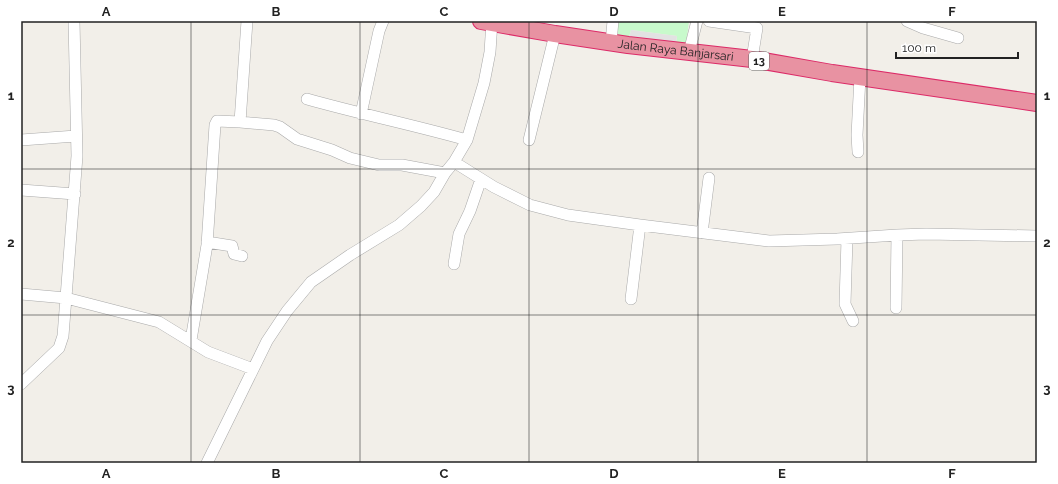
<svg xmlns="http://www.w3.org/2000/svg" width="1058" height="484" viewBox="0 0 1058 484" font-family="Raleway,sans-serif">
<rect width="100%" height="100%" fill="#f2efe9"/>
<path fill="#c8facc" d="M 618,21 L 689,21 L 686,45 L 676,44 L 677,36 L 631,30 L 629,38 L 617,37 Z"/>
<path fill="#e2e2e2" d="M 631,30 L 677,36 L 676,44 L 629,38 Z"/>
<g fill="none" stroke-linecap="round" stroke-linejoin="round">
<g stroke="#a9a9a9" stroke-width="12">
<path id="minor" d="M 709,21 L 757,28 L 752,59
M 907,21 L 923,28 L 958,38
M 611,42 L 613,21
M 689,52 L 697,21
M 307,99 C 360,114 414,125 467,140
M 361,114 L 379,31 L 383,21
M 240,122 L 247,21
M 21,140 L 76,136
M 529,140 L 555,34
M 858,152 L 857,135 L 860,77
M 454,162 L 494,187 L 530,205 L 568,215 L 640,225 L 769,241 L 837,239 L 897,235 L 926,234 L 1037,236
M 21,190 L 75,194
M 702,233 L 709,178
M 847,239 L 845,304 L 853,321
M 207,242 L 232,246 L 234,254 L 242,256
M 454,264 L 459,234 L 470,211 L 481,179
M 21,294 L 66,298 L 159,322 L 208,352 L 253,369
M 631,299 L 640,225
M 896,308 L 897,235
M 191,340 L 207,245 L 215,125 L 217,121 L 240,122 L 274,125 L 280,127 L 297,139 L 332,150 L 350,158 L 379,165 L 402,165 L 445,173
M 21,384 L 59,348 L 63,336 L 77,156 L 74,21
M 207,463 L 267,341 L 287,311 L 311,282 L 350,255 L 399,225 L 421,206 L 434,192 L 445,173 L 454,162 L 467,140 L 484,83 L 490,52 L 492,21"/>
</g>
<g stroke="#dc2a67" stroke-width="18">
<g id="highway">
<path id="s1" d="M 481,21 L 555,34 L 628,45 L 752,59 L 832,73 L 1037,103"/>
</g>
</g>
<use href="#minor" stroke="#fff" stroke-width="11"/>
<use href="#highway" stroke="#e892a2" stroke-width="16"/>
</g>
<path fill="none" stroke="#222" stroke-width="1" stroke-opacity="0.55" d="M 191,21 L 191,463M 360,21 L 360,463M 529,21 L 529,463M 698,21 L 698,463M 867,21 L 867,463M 21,169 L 1037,169M 21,315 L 1037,315"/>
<g text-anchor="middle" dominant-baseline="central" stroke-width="3.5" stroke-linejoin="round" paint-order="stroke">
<rect fill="#fff" stroke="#646464" stroke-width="1" x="749" y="52" width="20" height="18" rx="3"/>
<g font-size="11" font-weight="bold" fill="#222">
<text x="759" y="61">13</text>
</g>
<g font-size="12" fill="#222" stroke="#fff">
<text stroke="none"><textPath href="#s1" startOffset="197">Jalan Raya Banjarsari</textPath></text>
</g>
</g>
<rect width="1058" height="484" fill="none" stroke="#ffffff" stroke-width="44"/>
<path d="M896 52v6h122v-6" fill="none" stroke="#222222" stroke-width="2"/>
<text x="902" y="52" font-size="12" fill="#222222" stroke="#ffffff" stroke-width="3" paint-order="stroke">100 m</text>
<rect x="22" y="22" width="1014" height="440" fill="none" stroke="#222" stroke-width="1.5"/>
<g font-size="13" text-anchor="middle" font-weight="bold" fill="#222">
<text x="106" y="16">A</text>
<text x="276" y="16">B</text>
<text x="444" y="16">C</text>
<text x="614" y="16">D</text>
<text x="782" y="16">E</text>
<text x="952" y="16">F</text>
<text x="11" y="100">1</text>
<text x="1047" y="100">1</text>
<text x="11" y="247">2</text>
<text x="1047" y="247">2</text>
<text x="11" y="393">3</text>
<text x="1047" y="393">3</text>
<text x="106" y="478">A</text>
<text x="276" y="478">B</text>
<text x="444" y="478">C</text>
<text x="614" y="478">D</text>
<text x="782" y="478">E</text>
<text x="952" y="478">F</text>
</g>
</svg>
